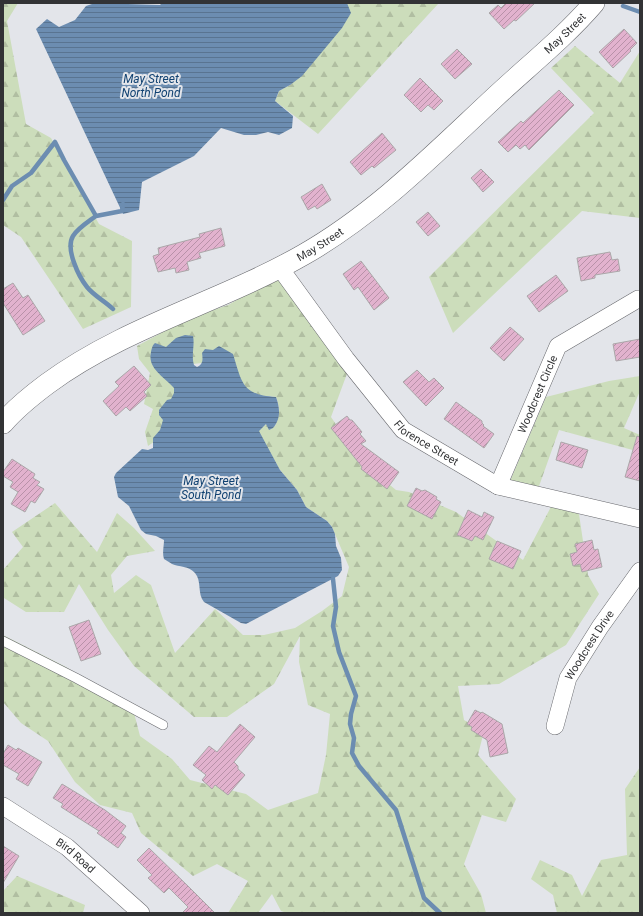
<svg xmlns="http://www.w3.org/2000/svg" width="643" height="916" viewBox="0 0 643 916" font-family="Roboto,sans-serif">
<defs>
<pattern id="forest-firs" width="22" height="20" patternUnits="userSpaceOnUse"><rect width="22" height="20" fill="#cdb"/><path d="M5 1l3.5 6h-7zM16 11l3.5 6h-7z" fill="#b0bea1"/></pattern>
<pattern id="water-rules" width="6" height="5" patternUnits="userSpaceOnUse"><rect width="6" height="5" fill="#6c8db1"/><path d="M0 2.5h6" fill="none" stroke="#597491"/></pattern>
<pattern id="building-hatch" width="6" height="6" patternUnits="userSpaceOnUse"><rect width="6" height="6" fill="#e2b2ce"/><path d="M-1 1l2-2M0 6l6-6M5 7l2-2" fill="none" stroke="#b891a8"/></pattern>
</defs>
<rect width="100%" height="100%" fill="#e3e5ea"/>
<path fill="url(#forest-firs)" d="M 3,3 L 18,3 L 7,21 L 26,124 L 51,138 L 99,224 L 132,241 L 131,307 L 83,329 L 21,237 L 3,225 Z
M 347,3 L 439,3 L 318,134 L 275,101 L 279,91 L 290,85 Z
M 575,46 L 620,83 L 640,51 L 640,218 L 582,211 L 453,333 L 429,277 L 594,113 L 551,68 Z
M 274,279 L 303,292 L 348,371 L 331,417 L 348,442 L 373,471 L 396,490 L 409,492 L 456,512 L 523,560 L 553,503 L 579,514 L 588,575 L 599,594 L 566,645 L 499,684 L 458,686 L 464,720 L 484,731 L 478,755 L 516,799 L 506,822 L 482,815 L 464,864 L 481,894 L 486,913 L 287,913 L 281,911 L 272,894 L 258,913 L 228,913 L 248,881 L 217,864 L 193,876 L 141,833 L 132,813 L 100,805 L 75,782 L 48,741 L 21,723 L 3,702 L 3,635 L 66,667 L 133,709 L 140,736 L 172,759 L 190,780 L 246,794 L 268,810 L 318,793 L 326,755 L 330,714 L 308,705 L 299,662 L 300,636 L 274,684 L 227,717 L 194,717 L 134,666 L 108,630 L 79,584 L 64,612 L 26,612 L 4,598 L 3,570 L 23,547 L 12,532 L 55,503 L 97,552 L 117,513 L 134,528 L 155,551 L 127,556 L 111,575 L 114,593 L 136,575 L 151,585 L 175,653 L 215,609 L 243,635 L 264,635 L 295,628 L 322,611 L 342,596 L 349,567 L 332,527 L 327,521 L 306,507 L 297,490 L 280,470 L 258,431 L 266,424 L 275,426 C 280,416 280,407 276,397 C 268,396 255,396 249,391 C 239,382 236,366 232,354 L 220,361 L 183,365 L 190,388 L 158,439 L 148,446 L 145,432 L 153,409 L 144,404 L 150,373 L 139,359 L 137,346 L 187,319 L 228,305 Z
M 640,376 L 640,391 L 624,428 L 640,435 L 640,452 L 559,430 L 538,489 L 510,481 L 546,397 L 609,381 Z
M 640,767 L 640,913 L 557,913 L 553,895 L 531,879 L 540,860 L 572,875 L 582,896 L 601,860 L 627,855 L 625,789 Z
M 17,876 L 85,905 L 83,913 L 3,913 L 3,891 Z"/>
<path fill="url(#water-rules)" d="M 95,3 L 160,5 L 162,3 L 347,3 L 351,13 L 342,28 L 302,76 L 290,85 L 279,91 L 275,101 L 293,116 L 292,128 L 279,135 L 268,132 L 256,135 L 244,135 L 221,128 L 194,156 L 142,182 L 139,210 L 123,214 L 36,29 L 47,19 L 59,27 L 75,20 L 86,6 Z
M 185,335 L 193,336 C 195,345 191,355 194,365 L 197,367 C 203,364 203,360 202,353 L 205,349 L 213,350 L 219,346 L 233,354 C 242,383 242,395 276,397 C 280,408 281,419 273,428 L 269,430 L 266,424 L 259,431 L 280,470 L 297,490 L 306,507 L 327,521 L 332,527 L 335,534 L 336,546 L 341,558 L 342,570 L 338,576 L 246,624 L 241,623 L 204,602 C 197,594 202,581 195,573 C 189,566 179,567 172,564 C 169,562 166,560 164,559 C 162,553 164,546 164,540 L 156,536 L 146,534 L 141,530 L 129,506 L 118,497 L 114,477 L 116,473 L 142,449 L 148,450 L 153,448 L 153,438 L 160,430 L 163,420 L 159,415 L 159,410 L 167,400 L 171,399 L 174,393 L 174,388 C 165,377 147,369 151,352 C 152,348 152,346 155,343 L 166,347 L 176,338 Z"/>
<g fill="none" stroke-linecap="round" stroke-linejoin="round">
<path stroke="#6c8db1" stroke-width="4.5" d="M 623,6 L 640,12
M 3,200 L 12,186 L 31,173 L 55,142 L 64,160 L 96,216 L 122,211 L 123,204
M 96,216 C 88,222 78,228 73,236 C 65,249 79,277 87,287 C 94,296 105,301 113,309
M 333,579 L 336,607 L 333,626 L 339,652 L 356,696 L 351,714 L 350,724 L 354,738 L 352,753 L 359,766 L 396,810 L 424,898 L 440,913"/>
</g>
<path fill="url(#building-hatch)" stroke="#aba7a9" d="M 506,3 L 535,3 L 516,21 L 514,20 L 504,29 L 489,13 L 498,5 L 501,8 Z
M 624,29 L 637,43 L 630,50 L 631,51 L 613,68 L 599,52 Z
M 457,49 L 472,64 L 455,79 L 441,64 Z
M 420,78 L 443,101 L 434,110 L 428,105 L 421,112 L 404,95 Z
M 559,90 L 574,105 L 529,150 L 525,145 L 520,149 L 516,145 L 508,152 L 498,142 L 521,121 L 523,123 Z
M 382,133 L 396,150 L 374,168 L 372,166 L 361,175 L 350,162 Z
M 481,169 L 494,182 L 483,192 L 471,178 Z
M 322,184 L 331,200 L 317,209 L 315,206 L 308,210 L 301,197 Z
M 428,212 L 440,226 L 428,236 L 416,222 Z
M 221,228 L 225,246 L 199,253 L 201,258 L 187,262 L 189,270 L 176,273 L 175,268 L 158,272 L 153,256 L 159,254 L 158,248 L 200,237 L 199,234 Z
M 610,252 L 612,260 L 618,259 L 620,271 L 595,275 L 595,278 L 581,281 L 577,258 Z
M 361,261 L 389,298 L 374,310 L 358,287 L 354,290 L 343,274 Z
M 556,275 L 568,291 L 539,312 L 527,296 Z
M 13,283 L 23,298 L 28,295 L 45,321 L 23,335 L 3,303 L 3,289 Z
M 510,327 L 524,339 L 504,361 L 490,348 Z
M 640,339 L 640,357 L 616,361 L 613,344 Z
M 134,366 L 151,385 L 144,392 L 147,396 L 130,411 L 126,407 L 116,416 L 103,401 L 119,386 L 115,382 Z
M 417,370 L 429,382 L 434,378 L 444,388 L 426,406 L 403,382 Z
M 456,402 L 482,421 L 482,423 L 484,425 L 483,426 L 494,434 L 484,448 L 444,419 Z
M 347,416 L 350,420 L 352,420 L 362,432 L 360,434 L 366,441 L 361,444 L 399,472 L 387,489 L 361,469 L 362,467 L 331,428 Z
M 637,436 L 640,437 L 640,481 L 625,477 Z
M 561,442 L 588,450 L 582,468 L 556,460 Z
M 12,459 L 35,474 L 33,478 L 40,482 L 37,485 L 44,489 L 35,503 L 31,501 L 25,512 L 11,504 L 18,492 L 10,487 L 13,482 L 3,476 L 3,472 Z
M 416,488 L 422,491 L 425,490 L 437,497 L 436,499 L 441,502 L 432,519 L 407,506 Z
M 468,510 L 482,517 L 484,512 L 494,517 L 483,540 L 475,536 L 472,541 L 457,535 Z
M 592,540 L 594,550 L 598,549 L 602,567 L 582,572 L 580,564 L 573,566 L 570,554 L 577,552 L 575,544 Z
M 497,541 L 521,551 L 513,569 L 489,559 Z
M 89,620 L 101,654 L 81,661 L 69,627 Z
M 475,710 L 481,713 L 482,712 L 502,724 L 508,753 L 490,757 L 487,740 L 471,730 L 472,727 L 467,724 Z
M 240,724 L 255,737 L 234,762 L 238,766 L 238,769 L 245,775 L 228,795 L 215,785 L 212,789 L 202,780 L 206,775 L 193,765 L 209,746 L 217,752 Z
M 8,745 L 16,750 L 18,748 L 42,762 L 28,786 L 16,779 L 19,774 L 3,765 L 3,754 Z
M 62,784 L 105,810 L 126,826 L 121,833 L 126,837 L 118,848 L 97,833 L 99,831 L 61,807 L 63,804 L 53,798 Z
M 3,846 L 19,856 L 3,883 Z
M 149,848 L 190,888 L 215,913 L 182,913 L 188,907 L 169,888 L 164,893 L 148,878 L 152,875 L 137,860 Z"/>
<g fill="none" stroke-linecap="round" stroke-linejoin="round">
<g stroke="#67686d" stroke-width="10">
<path id="service" d="M 3,641 L 76,678 L 163,725"/>
</g>
<g stroke="#67686d" stroke-width="18">
<g id="minor">
<path id="s1" d="M 280,268 L 346,359 L 403,430 L 498,486 L 640,519"/>
<path id="s2" d="M 498,486 L 558,346 L 638,299 L 640,299"/>
<path id="s3" d="M 555,726 L 568,678 L 600,627 L 640,571"/>
<path id="s4" d="M 3,806 L 67,847 L 141,913"/>
</g>
</g>
<g stroke="#67686d" stroke-width="22">
<g id="tertiary">
<path id="s5" d="M 3,423 C 16,408 31,396 47,384 C 126,326 219,303 303,255 C 375,214 433,155 493,99 C 527,67 564,38 594,3"/>
</g>
</g>
<use href="#service" stroke="#fff" stroke-width="9"/>
<use href="#minor" stroke="#fff" stroke-width="17"/>
<use href="#tertiary" stroke="#fff" stroke-width="21"/>
</g>
<g text-anchor="middle" dominant-baseline="central" stroke-width="4" stroke-linejoin="round" paint-order="stroke">
<g font-size="11" fill="#323335" stroke="#e3e5ea">
<text stroke="none"><textPath href="#s5" startOffset="690">May Street</textPath></text>
<text stroke="none"><textPath href="#s5" startOffset="366">May Street</textPath></text>
<text stroke="none"><textPath href="#s2" startOffset="100">Woodcrest Circle</textPath></text>
<text stroke="none"><textPath href="#s1" startOffset="230">Florence Street</textPath></text>
<text stroke="none"><textPath href="#s3" startOffset="89">Woodcrest Drive</textPath></text>
<text stroke="none"><textPath href="#s4" startOffset="88">Bird Road</textPath></text>
</g>
<g font-size="12" font-style="italic" fill="#104171" stroke="#e3e5ea">
<text x="151" y="79">May Street<tspan x="151" dy="14">North Pond</tspan></text>
<text x="211" y="481">May Street<tspan x="211" dy="14">South Pond</tspan></text>
</g>
</g>
<rect width="643" height="916" fill="none" stroke="#323335" stroke-width="8"/>
</svg>
